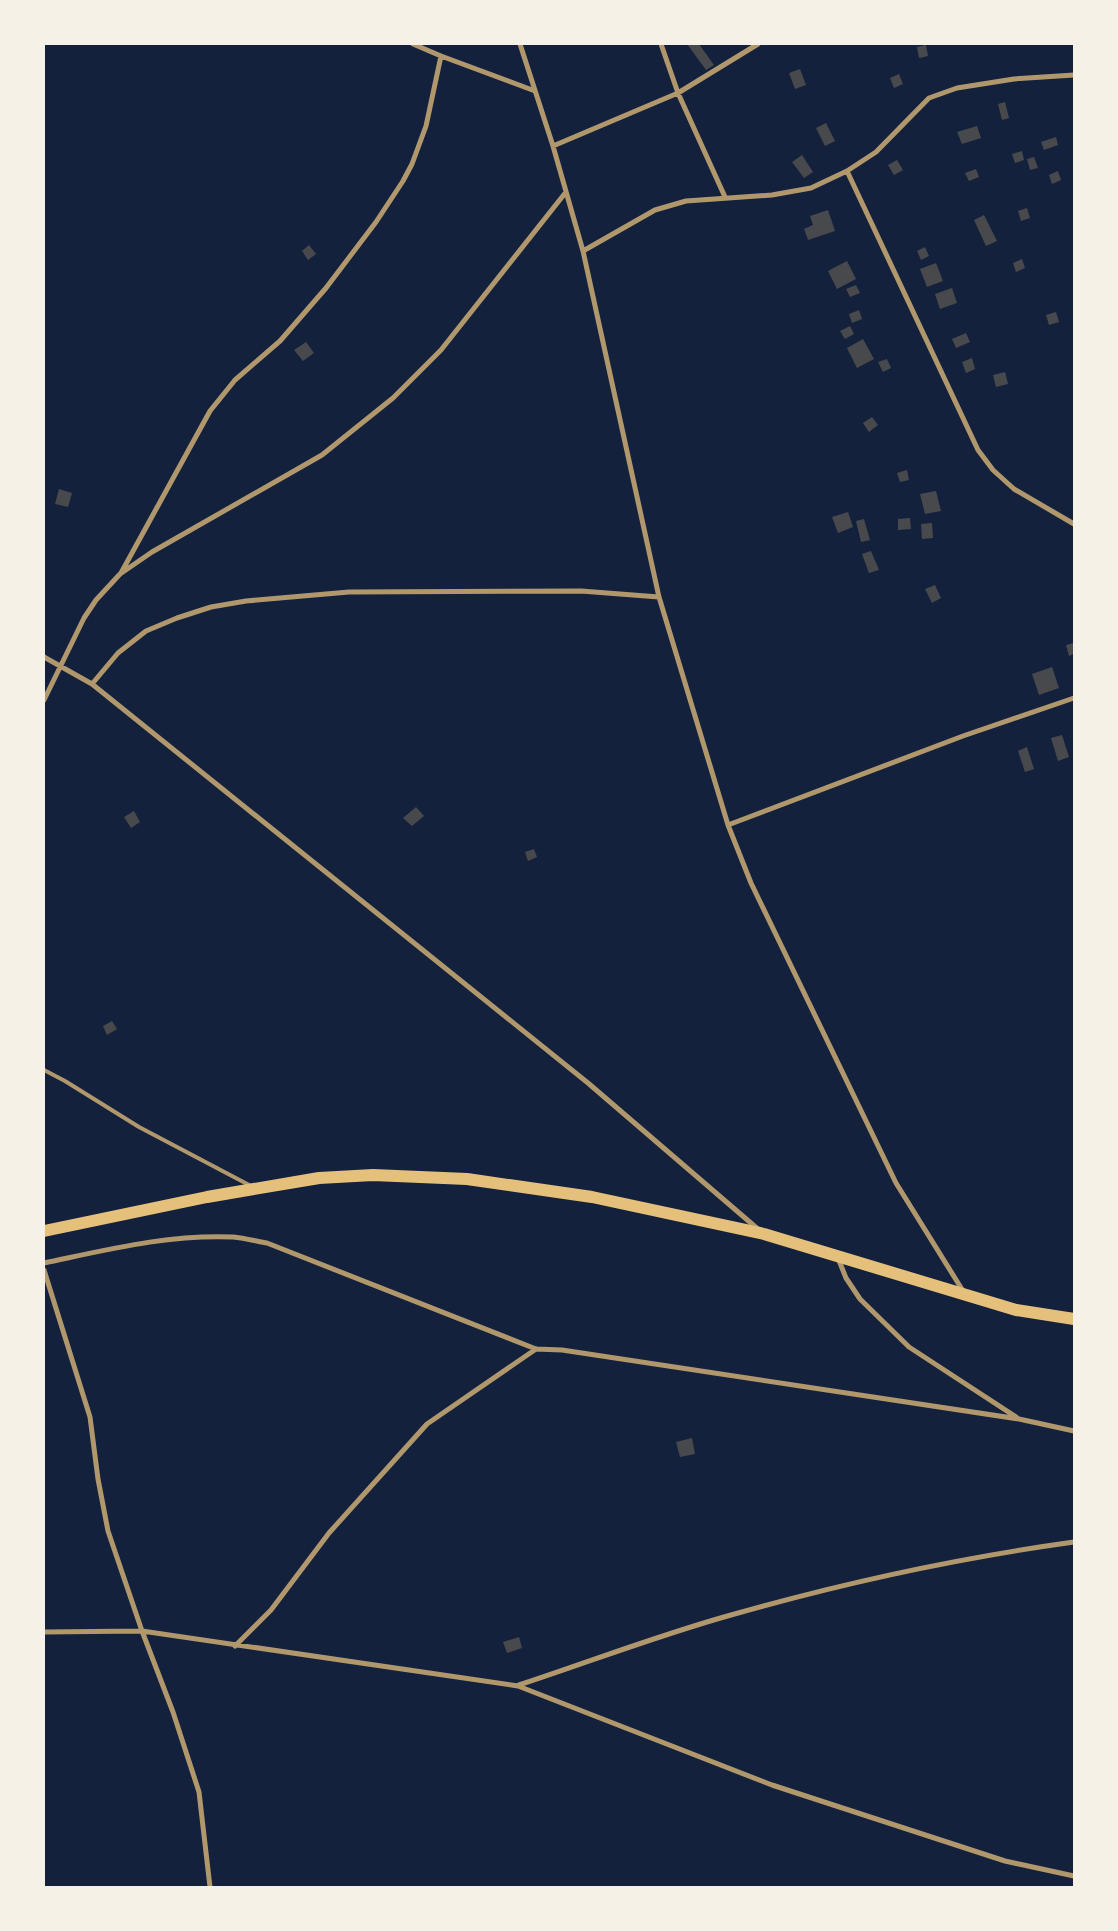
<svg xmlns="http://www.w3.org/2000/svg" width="1118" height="1931" viewBox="0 0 1118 1931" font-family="Commissioner,sans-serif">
<rect width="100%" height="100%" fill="#14213d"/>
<path fill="#48494c" d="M 687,44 L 699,44 L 714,65 L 706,70 Z
M 926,45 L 928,56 L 919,58 L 917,47 Z
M 800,69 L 806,85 L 795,89 L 789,73 Z
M 899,74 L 903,84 L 894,88 L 890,78 Z
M 1005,102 L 1009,118 L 1002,120 L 998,104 Z
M 826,123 L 835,141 L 825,146 L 816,128 Z
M 977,126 L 981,138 L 962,144 L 957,132 Z
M 1056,137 L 1058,145 L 1044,150 L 1041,142 Z
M 1022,151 L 1024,160 L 1015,163 L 1012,154 Z
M 802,155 L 813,172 L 804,178 L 792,162 Z
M 1034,157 L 1038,168 L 1030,170 L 1027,159 Z
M 897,160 L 903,170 L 894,175 L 888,165 Z
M 976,169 L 979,177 L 969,181 L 965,173 Z
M 1058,171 L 1061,180 L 1052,184 L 1049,175 Z
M 1027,208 L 1030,218 L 1021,221 L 1018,211 Z
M 828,210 L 835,231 L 808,240 L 804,229 L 813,225 L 810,216 Z
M 984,215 L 997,241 L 986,246 L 974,220 Z
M 309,245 L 316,254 L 308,260 L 302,251 Z
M 925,247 L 929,256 L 921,260 L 917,251 Z
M 1022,259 L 1025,268 L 1016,272 L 1013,263 Z
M 847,261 L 856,279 L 837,289 L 828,271 Z
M 936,263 L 943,281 L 927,287 L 920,269 Z
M 856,285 L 860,293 L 850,297 L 846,289 Z
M 952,288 L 957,303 L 940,309 L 935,294 Z
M 859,310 L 862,319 L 852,323 L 849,314 Z
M 1056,312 L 1059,322 L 1049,325 L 1046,315 Z
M 850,326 L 854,334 L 845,339 L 840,331 Z
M 966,333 L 970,342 L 956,348 L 952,339 Z
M 863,339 L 874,359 L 857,368 L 847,348 Z
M 306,342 L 314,353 L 303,361 L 294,350 Z
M 972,358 L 975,369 L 966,373 L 962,362 Z
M 887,359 L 891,368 L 883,372 L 878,362 Z
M 1005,372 L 1008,384 L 996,387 L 993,375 Z
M 872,417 L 878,425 L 869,432 L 863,423 Z
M 907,470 L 909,480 L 900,482 L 897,473 Z
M 59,489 L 72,493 L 68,507 L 55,504 Z
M 936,491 L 941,511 L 925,514 L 920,494 Z
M 848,512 L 853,527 L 838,533 L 832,517 Z
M 910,518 L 911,529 L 898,530 L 898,519 Z
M 864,519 L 870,540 L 861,542 L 856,521 Z
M 932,523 L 933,538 L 922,539 L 921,524 Z
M 871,551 L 879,570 L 869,573 L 862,554 Z
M 935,585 L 941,598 L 932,603 L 925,589 Z
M 1074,643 L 1074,654 L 1069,656 L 1066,645 Z
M 1052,667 L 1059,688 L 1039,695 L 1032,674 Z
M 1062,735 L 1069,757 L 1058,761 L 1051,738 Z
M 1027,747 L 1034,769 L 1025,772 L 1018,751 Z
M 416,807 L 424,816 L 412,826 L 403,818 Z
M 134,811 L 140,822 L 131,828 L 124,817 Z
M 534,849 L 537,857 L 528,861 L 525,852 Z
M 112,1021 L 117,1029 L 107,1035 L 103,1026 Z
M 692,1438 L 695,1454 L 680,1457 L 676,1442 Z
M 519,1637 L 522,1648 L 507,1653 L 503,1642 Z"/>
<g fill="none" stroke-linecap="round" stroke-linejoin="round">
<path stroke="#b1986c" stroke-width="4" d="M 44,1070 L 65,1081 L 139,1127 L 251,1186"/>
<path stroke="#b1986c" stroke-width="5" d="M 413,44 L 441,56 L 535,91
M 520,44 L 553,146 L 583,251 L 659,597 L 728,825 L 751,883 L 896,1183 L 963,1291
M 661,44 L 678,93 L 725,197
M 553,146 L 678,93 L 758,44
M 847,171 L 978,450 L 993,470 L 1014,489 L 1074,524
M 583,251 L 655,210 L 686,201 L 772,195 L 811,188 L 847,171 L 876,152 L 929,98 L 957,88 L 1014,79 L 1074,75
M 121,573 L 210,411 L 235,380 L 280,341 L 326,288 L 376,222 L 403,181 L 412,164 L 426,126 L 441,56
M 44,657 L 92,684 L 588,1083 L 759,1230
M 92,684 L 118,653 L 146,631 L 177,618 L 211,607 L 246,601 L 349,592 L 581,591 L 659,597
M 44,700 L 84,618 L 96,600 L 120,574 L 152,552 L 322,455 L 393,398 L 441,350 L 566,192
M 728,825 L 963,736 L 1074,698
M 838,1258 L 846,1278 L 860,1299 L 909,1347 L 1019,1419 L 1074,1431
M 44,1263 C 106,1250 169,1234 233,1237 C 244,1238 256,1241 267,1243 L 536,1349 L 562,1350 L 1019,1419
M 44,1270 L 90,1417 L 98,1479 L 108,1531 L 142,1631 L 173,1712 L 199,1792 L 210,1887
M 44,1632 L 142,1631 L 518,1686 L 772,1785 L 1005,1861 L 1074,1876
M 235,1646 L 271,1610 L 329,1533 L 427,1424 L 536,1349
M 519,1685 C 589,1662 659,1635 731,1615 C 843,1583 958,1558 1074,1542"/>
<path stroke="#e5c07b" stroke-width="12" d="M 44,1231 L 207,1197 L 319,1178 L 373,1175 L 467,1179 L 592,1197 L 764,1234 L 1016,1310 L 1074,1319"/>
</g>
<rect width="1118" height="1931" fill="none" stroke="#f6f1e7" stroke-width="90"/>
</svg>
